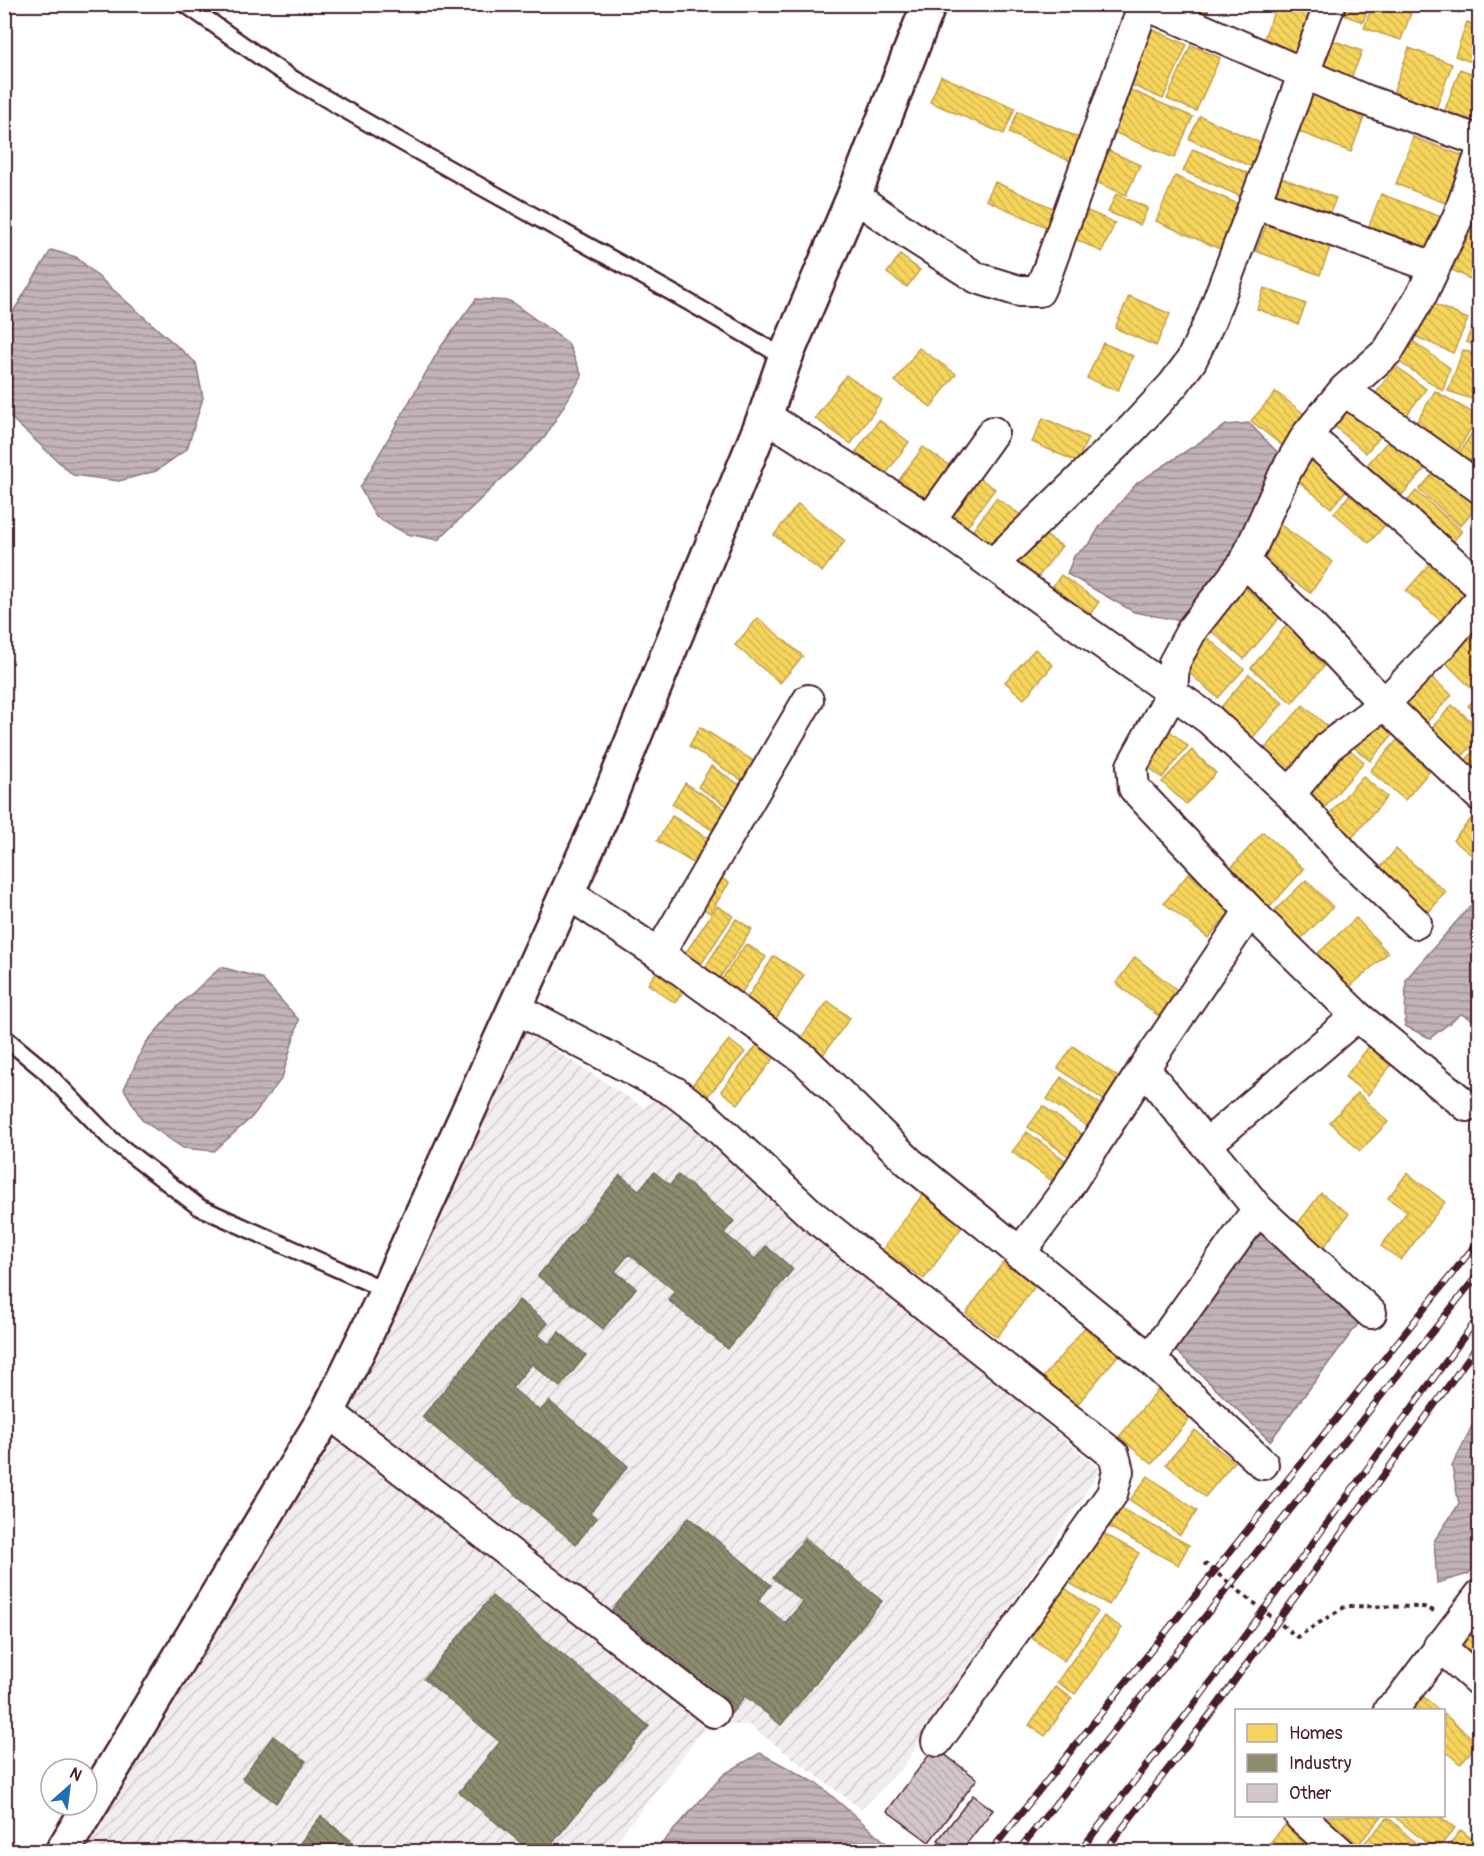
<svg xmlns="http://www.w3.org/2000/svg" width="1484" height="1856" viewBox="0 0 1484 1856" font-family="Pangolin,sans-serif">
<defs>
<pattern id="industrial-furrows" width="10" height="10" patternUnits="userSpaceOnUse" patternTransform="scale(1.5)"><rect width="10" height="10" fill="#f2eeef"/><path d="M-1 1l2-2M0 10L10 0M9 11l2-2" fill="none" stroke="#d1cccd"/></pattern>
<pattern id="water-rules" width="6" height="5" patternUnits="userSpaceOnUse" patternTransform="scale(1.5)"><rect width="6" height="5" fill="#c1b3b6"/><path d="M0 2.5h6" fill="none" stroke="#9f9194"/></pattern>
<pattern id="homes-back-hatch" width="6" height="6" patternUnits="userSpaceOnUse" patternTransform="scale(1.5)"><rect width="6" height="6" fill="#f6d55c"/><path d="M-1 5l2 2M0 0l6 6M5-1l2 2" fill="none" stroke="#d4b650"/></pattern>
<pattern id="industry-back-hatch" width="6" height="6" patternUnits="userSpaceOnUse" patternTransform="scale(1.5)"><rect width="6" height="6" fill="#8c8c6e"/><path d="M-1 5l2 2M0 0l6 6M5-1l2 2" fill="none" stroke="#74725b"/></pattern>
<pattern id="building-back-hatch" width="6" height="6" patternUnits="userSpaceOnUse" patternTransform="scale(1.5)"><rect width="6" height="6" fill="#d2c7cb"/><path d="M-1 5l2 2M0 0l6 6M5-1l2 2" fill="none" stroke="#b6aaae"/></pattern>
</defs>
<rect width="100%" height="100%" fill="#fff"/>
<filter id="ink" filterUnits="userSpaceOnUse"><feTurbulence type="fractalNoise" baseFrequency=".0167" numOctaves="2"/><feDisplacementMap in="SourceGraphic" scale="12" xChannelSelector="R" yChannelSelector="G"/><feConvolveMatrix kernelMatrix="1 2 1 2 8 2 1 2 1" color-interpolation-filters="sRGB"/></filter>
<g filter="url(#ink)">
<path fill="url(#industrial-furrows)" d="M 521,1028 L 643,1107 L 666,1094 L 791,1211 L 1101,1470 L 905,1764 L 861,1809 L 749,1725 L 708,1724 L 609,1851 L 79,1852 Z"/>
<path fill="url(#water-rules)" stroke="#91787e" stroke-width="1.5" d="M 51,250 L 76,257 L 196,363 L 203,398 L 187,449 L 156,471 L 119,481 L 73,475 L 9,416 L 5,402 L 5,334 L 14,310 Z
M 476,299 L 510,301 L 568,343 L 582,376 L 545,437 L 438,540 L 407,534 L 376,517 L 360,488 L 440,348 Z
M 1249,423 L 1281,456 L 1251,520 L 1193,623 L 1134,612 L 1067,574 L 1074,556 L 1090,543 L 1100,526 L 1137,483 L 1226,425 Z
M 1479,896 L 1479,1023 L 1461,1014 L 1430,1038 L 1405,1026 L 1406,979 Z
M 221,967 L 261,978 L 299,1020 L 282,1078 L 252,1117 L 214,1151 L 183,1148 L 142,1120 L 124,1089 L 145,1044 L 177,1007 Z
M 1258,1229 L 1361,1320 L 1270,1441 L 1170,1345 Z
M 1479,1412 L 1479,1560 L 1468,1574 L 1437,1583 L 1434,1541 L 1459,1504 L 1452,1466 Z
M 760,1753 L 818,1784 L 893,1849 L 892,1851 L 655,1851 L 724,1774 Z"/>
<path fill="url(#homes-back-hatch)" stroke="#c29e4d" stroke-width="1.5" d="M 1180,4 L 1211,4 L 1206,15 Z
M 1277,4 L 1285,4 L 1316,16 L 1299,61 L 1261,46 Z
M 1342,4 L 1370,4 L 1363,22 L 1338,13 Z
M 1373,4 L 1388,4 L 1411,13 L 1401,40 L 1364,28 Z
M 1436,4 L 1462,4 L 1459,13 Z
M 1467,22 L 1480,27 L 1480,65 L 1455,56 Z
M 1147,27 L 1187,45 L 1163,99 L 1123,81 Z
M 1329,39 L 1362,51 L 1351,79 L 1319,67 Z
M 1191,45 L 1220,58 L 1196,111 L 1167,99 Z
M 1409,48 L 1452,64 L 1436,109 L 1393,93 Z
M 1460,69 L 1480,77 L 1480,132 L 1440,123 Z
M 941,76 L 1015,108 L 1004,134 L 930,102 Z
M 1302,88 L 1366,112 L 1351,152 L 1287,127 Z
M 1128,89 L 1193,117 L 1174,158 L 1109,130 Z
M 1018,111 L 1084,140 L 1074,163 L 1009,133 Z
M 1200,116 L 1269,147 L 1259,170 L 1189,139 Z
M 1413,137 L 1466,157 L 1448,204 L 1396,184 Z
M 1101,147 L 1140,165 L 1126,195 L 1087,178 Z
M 1193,149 L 1252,175 L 1242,197 L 1183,171 Z
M 1175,176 L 1240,205 L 1220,249 L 1156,221 Z
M 1279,177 L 1336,198 L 1325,226 L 1268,205 Z
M 995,182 L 1062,212 L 1053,230 L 986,200 Z
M 1116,194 L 1148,208 L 1140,225 L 1108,212 Z
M 1381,194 L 1446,219 L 1434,251 L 1369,226 Z
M 1088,211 L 1115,223 L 1102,252 L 1075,239 Z
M 1269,218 L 1332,242 L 1320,275 L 1256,251 Z
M 1470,232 L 1480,236 L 1480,284 L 1452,270 Z
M 900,255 L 920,270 L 907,287 L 887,273 Z
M 1264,288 L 1306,304 L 1298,324 L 1257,309 Z
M 1129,296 L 1170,314 L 1156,346 L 1115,328 Z
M 1423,299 L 1468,319 L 1453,353 L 1408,333 Z
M 1480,307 L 1480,347 L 1466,342 Z
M 1406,336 L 1450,368 L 1443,391 L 1392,357 Z
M 1103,343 L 1133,356 L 1118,391 L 1087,378 Z
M 919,348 L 956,374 L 931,407 L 895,381 Z
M 1463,350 L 1480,356 L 1480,402 L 1448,391 Z
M 1396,366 L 1426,389 L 1402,421 L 1372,398 Z
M 846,375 L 882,400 L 851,444 L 815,418 Z
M 1435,391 L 1478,416 L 1453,459 L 1410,433 Z
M 1276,392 L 1308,417 L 1284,447 L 1251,421 Z
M 1347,395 L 1387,429 L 1366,453 L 1326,419 Z
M 1043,418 L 1088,438 L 1077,462 L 1032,442 Z
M 879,420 L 909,442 L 886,474 L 856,452 Z
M 1480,421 L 1480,479 L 1453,462 Z
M 1394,434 L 1429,464 L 1402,495 L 1367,465 Z
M 1311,442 L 1355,480 L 1331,508 L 1291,475 Z
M 923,447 L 956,470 L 929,508 L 896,484 Z
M 1436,470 L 1478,506 L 1460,526 L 1419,490 Z
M 969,471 L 995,489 L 963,532 L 938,514 Z
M 1357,486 L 1392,517 L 1369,543 L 1334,513 Z
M 1416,491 L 1462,531 L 1445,551 L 1399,511 Z
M 996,498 L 1021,515 L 991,558 L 966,540 Z
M 798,504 L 845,541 L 822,572 L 774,535 Z
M 1278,523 L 1333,562 L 1310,593 L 1256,554 Z
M 1037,530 L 1062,546 L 1035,581 L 1010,557 Z
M 1435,558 L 1477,594 L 1448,627 L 1406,591 Z
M 1061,575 L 1099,602 L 1082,625 L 1044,598 Z
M 1239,582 L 1280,617 L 1244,659 L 1203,624 Z
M 758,618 L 803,656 L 780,683 L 735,645 Z
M 1290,621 L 1332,657 L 1292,703 L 1251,668 Z
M 1462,630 L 1480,646 L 1480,681 L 1472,689 L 1438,655 Z
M 1205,636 L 1244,669 L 1218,698 L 1180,665 Z
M 1035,649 L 1053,665 L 1024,699 L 1005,682 Z
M 1425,672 L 1452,695 L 1425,724 L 1399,701 Z
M 1249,674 L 1283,703 L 1249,742 L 1216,713 Z
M 1480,694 L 1480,717 L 1468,706 Z
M 1303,705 L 1334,732 L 1287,786 L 1256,759 Z
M 1452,705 L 1480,728 L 1480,737 L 1454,765 L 1423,738 Z
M 1381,709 L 1400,726 L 1370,761 L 1350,744 Z
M 700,727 L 758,764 L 746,783 L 689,746 Z
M 1165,727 L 1188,746 L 1162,778 L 1139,759 Z
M 1405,731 L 1439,760 L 1405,800 L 1370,771 Z
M 1342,743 L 1364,762 L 1320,813 L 1298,794 Z
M 1480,744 L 1480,790 L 1457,770 Z
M 1192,750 L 1216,773 L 1186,804 L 1162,782 Z
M 711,766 L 743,787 L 729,807 L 698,787 Z
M 1363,776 L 1387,797 L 1351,839 L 1326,818 Z
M 685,783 L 725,809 L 712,830 L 672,804 Z
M 1478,811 L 1480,813 L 1480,862 L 1453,840 Z
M 672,816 L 716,843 L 701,868 L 657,841 Z
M 1263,832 L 1304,869 L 1269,908 L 1228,871 Z
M 1396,849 L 1446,892 L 1421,921 L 1371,879 Z
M 711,871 L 729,883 L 710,913 L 692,901 Z
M 1189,873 L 1233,908 L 1208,938 L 1164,903 Z
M 1306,880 L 1333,907 L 1294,946 L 1267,918 Z
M 717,906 L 733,916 L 698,969 L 682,958 Z
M 1356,918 L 1388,953 L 1344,992 L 1315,956 Z
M 736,919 L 752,929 L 717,982 L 702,972 Z
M 746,944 L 766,957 L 740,995 L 720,982 Z
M 774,956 L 804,975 L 772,1025 L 742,1006 Z
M 1135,957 L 1185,996 L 1165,1021 L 1116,983 Z
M 661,965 L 689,983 L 675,1003 L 648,984 Z
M 828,1001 L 850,1018 L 817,1063 L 795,1046 Z
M 729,1040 L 745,1052 L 707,1097 L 692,1085 Z
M 758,1044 L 775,1057 L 738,1104 L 721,1091 Z
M 1371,1044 L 1394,1061 L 1368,1095 L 1345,1077 Z
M 1073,1046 L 1131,1086 L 1115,1108 L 1058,1068 Z
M 1061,1077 L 1103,1106 L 1088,1127 L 1047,1099 Z
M 1358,1093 L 1388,1122 L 1360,1151 L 1330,1122 Z
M 1043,1106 L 1087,1138 L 1072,1159 L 1028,1127 Z
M 1027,1132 L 1074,1167 L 1059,1186 L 1012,1152 Z
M 1407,1173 L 1445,1202 L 1401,1260 L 1381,1246 L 1407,1212 L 1388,1198 Z
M 925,1191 L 967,1220 L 924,1279 L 882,1250 Z
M 1321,1193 L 1349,1214 L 1317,1256 L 1289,1235 Z
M 1007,1257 L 1039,1281 L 997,1337 L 966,1313 Z
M 1086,1326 L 1120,1353 L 1071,1412 L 1037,1385 Z
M 1160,1387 L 1193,1415 L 1152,1464 L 1119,1437 Z
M 1195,1430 L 1234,1462 L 1205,1497 L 1166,1464 Z
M 1148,1476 L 1197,1511 L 1180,1535 L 1130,1500 Z
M 1120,1508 L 1189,1545 L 1178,1565 L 1109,1527 Z
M 1101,1532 L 1139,1553 L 1109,1605 L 1071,1584 Z
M 1059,1584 L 1098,1612 L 1064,1661 L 1025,1633 Z
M 1480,1607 L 1480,1670 L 1449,1644 Z
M 1104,1616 L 1122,1628 L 1075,1694 L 1057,1682 Z
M 1055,1687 L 1072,1698 L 1045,1736 L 1029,1725 Z
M 1420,1694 L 1439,1710 L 1407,1710 Z
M 1444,1714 L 1478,1743 L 1460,1764 L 1444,1750 Z
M 1323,1816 L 1382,1816 L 1358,1845 Z
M 1394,1816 L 1439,1816 L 1455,1828 L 1436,1851 Z
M 1388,1817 L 1425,1852 L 1359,1852 L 1358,1850 Z
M 1286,1824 L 1313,1847 L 1309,1852 L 1262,1852 Z
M 1461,1830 L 1480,1846 L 1480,1852 L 1443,1852 Z"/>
<path fill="url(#industry-back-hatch)" stroke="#786b5a" stroke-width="1.5" d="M 654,1172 L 670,1185 L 678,1175 L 734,1221 L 724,1233 L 755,1259 L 766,1246 L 793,1269 L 728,1349 L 668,1300 L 675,1291 L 629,1254 L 615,1271 L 636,1288 L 603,1329 L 538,1276 L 620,1175 L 639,1190 Z
M 519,1300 L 548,1323 L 538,1335 L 549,1344 L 559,1332 L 586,1355 L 560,1387 L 532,1364 L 512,1388 L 540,1411 L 549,1401 L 628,1466 L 590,1513 L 597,1518 L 576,1544 L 422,1417 Z
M 689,1517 L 771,1585 L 758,1601 L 785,1623 L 803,1602 L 773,1578 L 805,1538 L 882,1601 L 781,1725 L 745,1696 L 730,1715 L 608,1615 Z
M 492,1596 L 649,1726 L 545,1852 L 532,1852 L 459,1792 L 500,1742 L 424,1679 Z
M 273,1736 L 306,1761 L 276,1803 L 242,1778 Z
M 321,1816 L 365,1852 L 293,1852 Z"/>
<path fill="url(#building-back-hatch)" stroke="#4a1f2b" stroke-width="1.5" d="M 935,1747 L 977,1779 L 929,1842 L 887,1811 Z
M 973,1795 L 993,1810 L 960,1852 L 953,1852 L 938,1840 Z"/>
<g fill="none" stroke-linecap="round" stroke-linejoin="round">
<g stroke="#4a1f2b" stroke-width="20">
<path id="lane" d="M 185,4 C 223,30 259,58 298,82 C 458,178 625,262 785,358
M 4,1037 L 45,1071 L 112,1140 L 199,1207 L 387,1291"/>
</g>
<g stroke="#4a1f2b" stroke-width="34">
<path id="street" d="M 1144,4 L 1360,98 L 1480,141
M 854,196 L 910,235 L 977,278 L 1019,291 L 1039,291 L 1048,270 L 1144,4
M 1255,203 L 1434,267
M 1344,390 L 1480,488
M 765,416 L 930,520 L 1209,719 L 1290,794 L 1352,862 L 1416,923
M 1307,435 L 1480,586
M 930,520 L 993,432
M 1245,562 L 1303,618 L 1384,704 L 1480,796
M 992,565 L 1133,428 L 1173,385 L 1191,361 L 1211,319 L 1330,4
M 1290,794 L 1329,746 L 1384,704 L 1445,641 L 1480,600
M 567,893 L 659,954 L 804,1059 L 909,1162 L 1150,1359 L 1263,1464
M 659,954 L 808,700
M 515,1008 L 675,1092 L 700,1111 L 812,1215 L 1114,1455 L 1118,1471 L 1112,1494 L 937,1741
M 1144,1068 L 1258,1209 L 1371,1313
M 1467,1106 L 1357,1016 L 1250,911 L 1134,788 L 1132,766 L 1172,693 L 1174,663 L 1193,628 L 1245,562 L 1285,473 L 1307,435 L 1344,390 L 1388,351 L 1423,292 L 1458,217 L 1480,156
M 1206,1145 L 1357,1016
M 1019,1254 L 1062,1196 L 1144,1068 L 1250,911
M 1150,1359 L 1258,1209
M 328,1412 L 714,1712
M 1439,1646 L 1480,1682
M 1389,1710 L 1397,1704 L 1480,1595
M 1300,1816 L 1340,1852"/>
</g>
<g stroke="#4a1f2b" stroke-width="38">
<path id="primary" d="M 62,1852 L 328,1412 L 387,1291 L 601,818 L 765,416 L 785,358 L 854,196 L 929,4"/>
</g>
<path stroke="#4a1f2b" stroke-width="4" stroke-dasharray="4.5 4.5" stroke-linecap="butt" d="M 1204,1563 L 1297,1637 L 1346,1606 L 1424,1607 L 1434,1611"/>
<use href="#lane" stroke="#fff" stroke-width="15"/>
<use href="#street" stroke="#fff" stroke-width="30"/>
<use href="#primary" stroke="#fff" stroke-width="33"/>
<g stroke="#4a1f2b" stroke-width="7">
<path id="rail" d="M 990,1852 L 1480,1239
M 1017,1852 L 1480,1272
M 1079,1852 L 1196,1702 L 1480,1315
M 1104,1852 L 1212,1712 L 1480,1342"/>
</g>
<use href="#rail" stroke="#fff" stroke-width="4.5" stroke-dasharray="14" stroke-linecap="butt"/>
</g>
</g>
<rect width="1484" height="1856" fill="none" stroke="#fff" stroke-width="24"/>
<rect x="12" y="12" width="1460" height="1832" fill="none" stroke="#4a1f2b" stroke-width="2" filter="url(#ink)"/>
<rect x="1235" y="1709" width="210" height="108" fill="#ffffff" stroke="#b7a5aa" stroke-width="1.5"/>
<rect x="1247" y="1724" width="30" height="18" fill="#f6d55c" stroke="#b7a5aa" stroke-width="1.5"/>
<text x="1289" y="1739" font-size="18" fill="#4a1f2b">Homes</text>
<rect x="1247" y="1754" width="30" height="18" fill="#8c8c6e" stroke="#b7a5aa" stroke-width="1.5"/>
<text x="1289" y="1769" font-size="18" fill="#4a1f2b">Industry</text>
<rect x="1247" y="1784" width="30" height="18" fill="#d2c7cb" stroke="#b7a5aa" stroke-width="1.5"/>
<text x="1289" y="1799" font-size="18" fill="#4a1f2b">Other</text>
<g transform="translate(69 1787) rotate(28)"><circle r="28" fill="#ffffff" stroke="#b7a5aa" stroke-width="1.5"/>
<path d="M0-4.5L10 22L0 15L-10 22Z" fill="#1f6fb2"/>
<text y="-9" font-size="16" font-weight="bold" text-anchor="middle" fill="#4a1f2b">N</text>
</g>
</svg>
